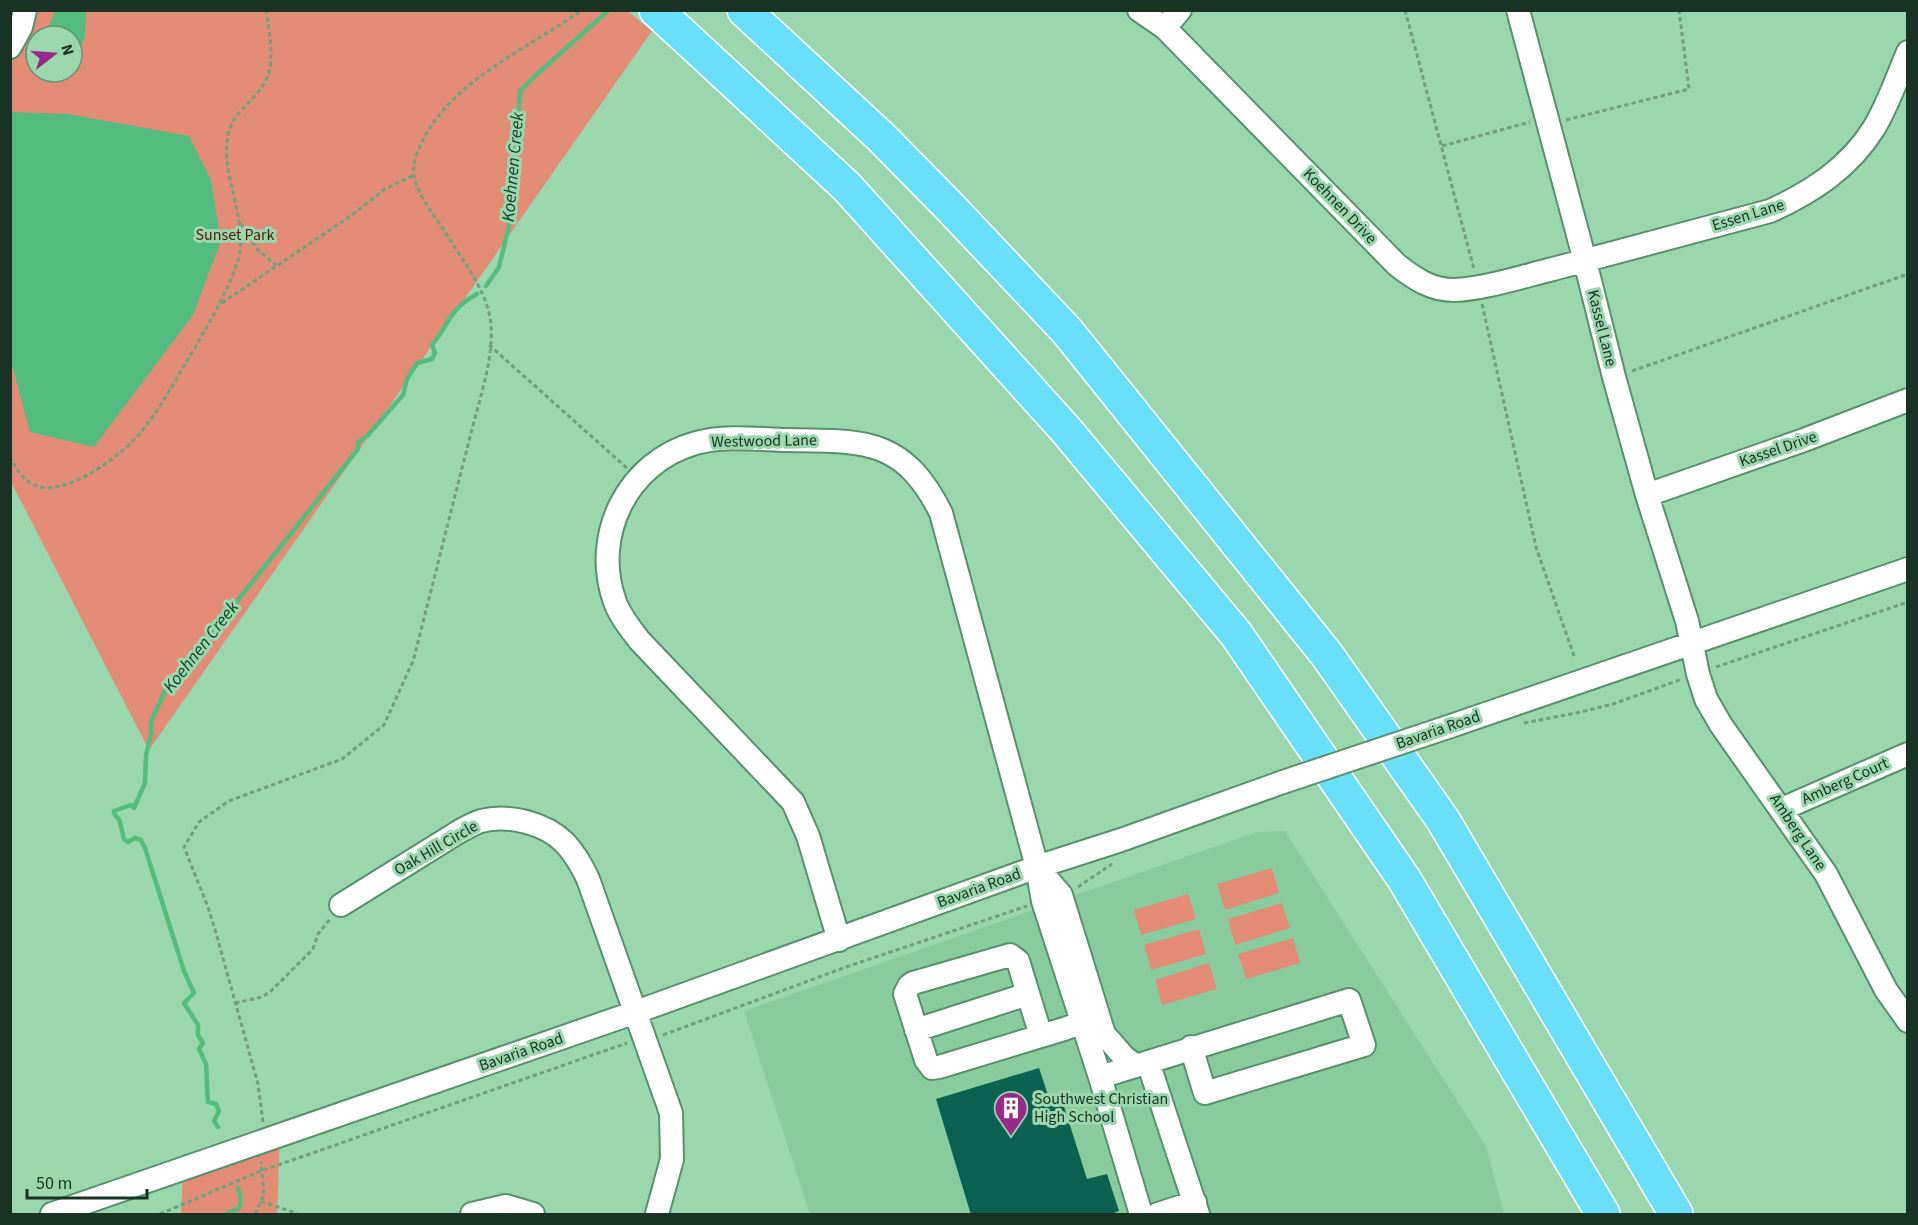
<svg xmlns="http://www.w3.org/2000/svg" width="1918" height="1225" viewBox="0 0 1918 1225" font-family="'Source Sans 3',sans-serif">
<rect width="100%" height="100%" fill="#9ad7ae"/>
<path fill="#88cb9f" d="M 1285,831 L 1486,1146 L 1504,1214 L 810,1214 L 744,1011 L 1257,832 Z"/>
<path fill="#e28c76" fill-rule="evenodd" d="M 626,10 L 652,31 L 149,750 L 11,482 L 10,11 ZM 36,36 L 72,36 L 72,72 L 36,72 Z
M 1272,868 L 1279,893 L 1225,910 L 1217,884 Z
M 1188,894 L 1196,919 L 1141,935 L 1134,910 Z
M 1282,903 L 1290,928 L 1235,945 L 1228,919 Z
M 1199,929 L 1206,954 L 1151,970 L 1144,945 Z
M 1293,938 L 1300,963 L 1246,979 L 1238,954 Z
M 1209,963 L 1217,989 L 1162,1005 L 1155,980 Z
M 280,1135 L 277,1214 L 181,1214 L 183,1169 Z"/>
<path fill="#53bc7e" d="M 55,11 L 86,11 L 85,35 L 74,68 L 72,68 L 72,36 L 45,36 Z
M 11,112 L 68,114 L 189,136 L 211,180 L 221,241 L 193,315 L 94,447 L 30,432 L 13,368 L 11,365 Z"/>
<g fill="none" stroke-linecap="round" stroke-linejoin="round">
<path stroke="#53bc7e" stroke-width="4.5" d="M 486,286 L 499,267 L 511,218 L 520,91 L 537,74 L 609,10
M 218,1127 L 214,1121 L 219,1111 L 216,1104 L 208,1102 L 206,1064 L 199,1049 L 203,1043 L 198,1035 L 198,1025 L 184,1003 L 194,993 L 184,971 L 145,848 L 141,840 L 135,838 L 128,842 L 124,839 L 119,819 L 115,815 L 114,811 L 131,805 L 134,808 L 145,783 L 146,755 L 151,735 L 151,722 L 164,693 L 358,449 L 358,442 L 367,436 L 403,395 L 407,379 L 417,363 L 432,359 L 435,353 L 432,345 C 450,323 449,309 477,294
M 226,1214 L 239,1208 L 241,1200 L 238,1188"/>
</g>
<path fill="#0a6150" d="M 1039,1068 L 1050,1101 L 1061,1097 L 1087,1179 L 1107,1174 L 1119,1211 L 1109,1215 L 971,1215 L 936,1099 Z"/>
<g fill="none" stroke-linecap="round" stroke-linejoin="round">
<g stroke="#57926c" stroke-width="26">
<path id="minor" d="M 1139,10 L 1165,28 L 1397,265 C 1415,279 1431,290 1454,290 C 1484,289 1524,276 1553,269 C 1626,250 1698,230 1770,211 C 1812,192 1849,168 1874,128 C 1888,105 1897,78 1908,52
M 1518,10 L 1585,261 L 1614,377 L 1647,495 L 1687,621 L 1698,674 L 1706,699 L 1721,725 L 1826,874 L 1886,990 L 1908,1021
M 1165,28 L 1180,10
M 10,47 L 21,27 L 25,10
M 1647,495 L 1804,440 L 1908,400
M 1448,727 L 1908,569
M 1782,809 L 1908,754
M 1037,867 L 1061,895 L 1104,1034 L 1124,1057 L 1136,1066
M 341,905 L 460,831 C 466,828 474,823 481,821 C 509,814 545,823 565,843 C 575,854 582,866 588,879 L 671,1113 L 672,1159 L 657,1214
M 839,940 L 808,836 L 793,802 L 639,640 C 630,628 620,616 615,602 C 591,536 627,462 696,443 C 725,435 756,439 786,440 C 863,441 903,437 941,513 L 1037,867 L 1043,901 L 1100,1077 L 1141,1214
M 916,1030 L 1028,994
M 1041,1036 L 1018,961 L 1010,955 L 913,983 L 909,986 L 905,994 L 926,1060 L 932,1068 L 939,1067 L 1064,1029 L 1081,1023
M 1148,1062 L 1198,1214
M 1100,1077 L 1349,1000 L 1364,1045 L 1205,1093 L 1191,1047
M 52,1214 L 636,1012 L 1037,867 L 1121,840 L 1283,782
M 472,1214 L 506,1206 L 533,1214
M 1158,1214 L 1195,1202"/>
</g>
<g stroke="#fff" stroke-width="36">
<path id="highway" d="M 656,10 L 847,187 L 1066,430 L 1236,634 L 1404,879 L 1603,1214
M 744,10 L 881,137 L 947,204 L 1067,331 L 1327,655 L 1443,820 L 1676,1214"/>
</g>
<path stroke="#6fa080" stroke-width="3" stroke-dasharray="4.5 3" stroke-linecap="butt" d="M 1405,10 L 1474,269
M 1566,120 L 1689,89 L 1679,10
M 1442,146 L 1530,122
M 240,223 L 258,250 L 276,265
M 222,303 L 352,215 L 385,189 L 414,175
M 1482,304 L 1536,547 L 1574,656
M 489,345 L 627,468
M 1632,371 L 1908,274
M 10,456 C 16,468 21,478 32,484 C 62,501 123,455 141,432 C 160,409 174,382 190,356 C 207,326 226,296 237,263 C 250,226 223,181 227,142 C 230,110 255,104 267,78 C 275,58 269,31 266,10
M 1716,667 L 1908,602
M 1524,723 L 1581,712 L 1613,704 L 1682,679
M 1078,887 L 1112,864
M 235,1003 L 262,997 L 271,991 L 313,949 L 318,934 L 330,919
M 663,1035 L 846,967 L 1027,906
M 263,1122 L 258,1084 L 216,933 L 208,907 L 184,847 L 199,822 L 229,801 L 342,759 L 384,725 L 413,661 C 432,588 450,514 469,441 C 477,406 494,361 491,325 C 488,291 462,260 445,232 C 434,215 418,196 414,176 C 412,167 416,154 420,146 C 448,82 529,48 582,10
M 261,1201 L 298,1214
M 160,1214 L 261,1171 L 627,1043
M 255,1214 L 264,1195 L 261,1162"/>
<use href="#minor" stroke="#fff" stroke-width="22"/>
<use href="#highway" stroke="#6adffa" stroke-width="33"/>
<g stroke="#57926c" stroke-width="26" stroke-linecap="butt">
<path id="minor-bridge" d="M 1283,782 L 1448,727"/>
</g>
<use href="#minor-bridge" stroke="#fff" stroke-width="22"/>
</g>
<defs>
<g id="building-pin" transform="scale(1.725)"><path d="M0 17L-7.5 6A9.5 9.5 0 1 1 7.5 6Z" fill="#992988" stroke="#9ad7ae"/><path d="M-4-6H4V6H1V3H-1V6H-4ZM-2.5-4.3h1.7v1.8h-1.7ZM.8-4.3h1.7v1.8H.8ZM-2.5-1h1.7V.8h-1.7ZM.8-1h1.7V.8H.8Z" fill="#fff"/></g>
</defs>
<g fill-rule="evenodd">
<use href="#building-pin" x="1011" y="1108"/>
</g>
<g text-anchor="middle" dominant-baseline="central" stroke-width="6" stroke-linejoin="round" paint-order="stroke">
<g font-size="16" fill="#1a3223" stroke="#9ad7ae">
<text transform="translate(1340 206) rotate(46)">Koehnen Drive</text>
<text transform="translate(1748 215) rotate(-17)">Essen Lane</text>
<text transform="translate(1602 328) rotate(76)">Kassel Lane</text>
<text transform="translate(764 441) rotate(-1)">Westwood Lane</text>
<text transform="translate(1778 449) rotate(-19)">Kassel Drive</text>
<text transform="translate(1438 730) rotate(-19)">Bavaria Road</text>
<text transform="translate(1845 781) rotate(-24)">Amberg Court</text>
<text transform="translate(1798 832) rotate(56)">Amberg Lane</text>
<text transform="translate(436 848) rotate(-30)">Oak Hill Circle</text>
<text transform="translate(979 888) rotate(-20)">Bavaria Road</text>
<text transform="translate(521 1052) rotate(-19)">Bavaria Road</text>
</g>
<g font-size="16" fill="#571707" stroke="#9ad7ae">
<text x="235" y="235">Sunset Park</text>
</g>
<g font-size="16" fill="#1a3223" stroke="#9ad7ae" text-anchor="start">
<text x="1034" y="1099">Southwest Christian<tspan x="1034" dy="18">High School</tspan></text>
</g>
<g font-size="18" font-style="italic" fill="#133f26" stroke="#9ad7ae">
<text transform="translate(513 167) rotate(-85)">Koehnen Creek</text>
<text transform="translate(201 647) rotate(-52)">Koehnen Creek</text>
</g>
</g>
<rect width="1918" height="1225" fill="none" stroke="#1a3223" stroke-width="24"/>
<g transform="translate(54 54) rotate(73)"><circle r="28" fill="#9ad7ae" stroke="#679576" stroke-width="1.5"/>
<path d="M0-4.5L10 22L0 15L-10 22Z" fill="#992988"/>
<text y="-9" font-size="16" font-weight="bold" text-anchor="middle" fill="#1a3223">N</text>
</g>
<path d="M27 1189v9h120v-9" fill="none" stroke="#1a3223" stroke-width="3"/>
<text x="36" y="1189" font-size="18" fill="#1a3223" stroke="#9ad7ae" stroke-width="4.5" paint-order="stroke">50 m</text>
</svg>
